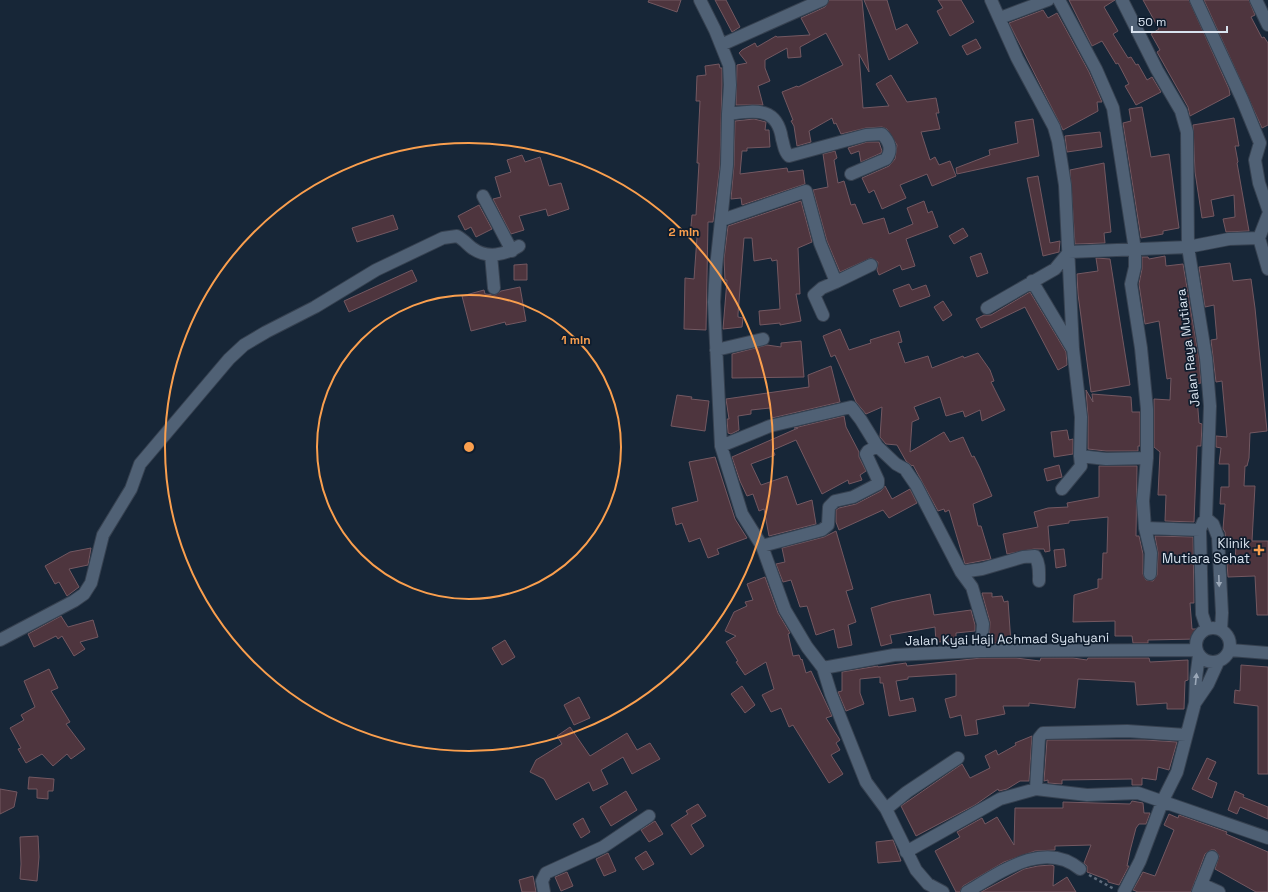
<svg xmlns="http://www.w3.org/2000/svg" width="1268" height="892" viewBox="0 0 1268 892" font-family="'Space Grotesk',sans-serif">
<rect width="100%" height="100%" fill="#172637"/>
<path fill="#4e353e" stroke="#735861" d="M 649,0 L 681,0 L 677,12 L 648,2 Z
M 715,0 L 726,0 L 740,27 L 732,32 Z
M 829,0 L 862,0 L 869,72 L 859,54 L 863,108 L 889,106 L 876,84 L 891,75 L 907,102 L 936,98 L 939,113 L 936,113 L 940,129 L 921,132 L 930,160 L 935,157 L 939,165 L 950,161 L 956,176 L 932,186 L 927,174 L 900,185 L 906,198 L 882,209 L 874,190 L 869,193 L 862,178 L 889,166 L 895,159 L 897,145 L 887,129 L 882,127 L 866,128 L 841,134 L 836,123 L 834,124 L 832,118 L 809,131 L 811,142 L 797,146 L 794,126 L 791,121 L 793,120 L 782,92 L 797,86 L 798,87 L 843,65 L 826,33 L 800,47 L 801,57 L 788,58 L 787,48 L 765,60 L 765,68 L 770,81 L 758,86 L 763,105 L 736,105 L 737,65 L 747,63 L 739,53 L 742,50 L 755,43 L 757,47 L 776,36 L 777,37 L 810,35 L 801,18 L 825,7 Z
M 864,0 L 887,0 L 896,30 L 907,24 L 918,43 L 889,60 Z
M 938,0 L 961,0 L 974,22 L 950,36 L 937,11 L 943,8 Z
M 1069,0 L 1115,0 L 1104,7 L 1118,31 L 1113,34 L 1128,58 L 1131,57 L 1136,65 L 1138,64 L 1147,80 L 1152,77 L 1161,92 L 1136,105 L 1125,86 L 1129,84 L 1118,63 L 1116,64 L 1102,41 L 1092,46 Z
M 1143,0 L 1189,0 L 1229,89 L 1230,95 L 1190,116 L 1188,107 L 1157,52 L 1160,50 L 1151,34 L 1159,29 Z
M 1204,0 L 1249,0 L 1255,15 L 1251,17 L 1262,38 L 1264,37 L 1268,43 L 1268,125 L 1262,128 Z
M 1043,10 L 1048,18 L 1057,13 L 1089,72 L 1102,102 L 1097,102 L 1098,111 L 1063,130 L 1009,23 Z
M 976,39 L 981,48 L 967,55 L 962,46 Z
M 719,64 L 720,68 L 722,68 L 722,85 L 720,165 L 713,222 L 708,222 L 706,330 L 684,329 L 685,278 L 694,279 L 697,237 L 690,236 L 692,215 L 696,215 L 699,163 L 697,163 L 700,101 L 696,101 L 697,76 L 706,75 L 705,66 Z
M 1142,107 L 1151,157 L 1169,154 L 1179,228 L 1163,231 L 1163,234 L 1141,238 L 1123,123 L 1131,121 L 1129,109 Z
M 1234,118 L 1239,146 L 1235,146 L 1238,162 L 1237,163 L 1249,231 L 1226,232 L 1223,219 L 1235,217 L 1234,195 L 1211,200 L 1214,216 L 1202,218 L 1195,172 L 1193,125 Z
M 754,119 L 766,122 L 765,130 L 769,130 L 770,147 L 747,148 L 747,151 L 742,151 L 740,174 L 787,168 L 788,172 L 803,170 L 805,184 L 742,205 L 741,198 L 731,199 L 734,165 L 735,121 Z
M 1033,119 L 1039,156 L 957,174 L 956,168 L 990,155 L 989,150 L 1018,143 L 1015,122 Z
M 1100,132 L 1102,147 L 1067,152 L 1065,136 Z
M 867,142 L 879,142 L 882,151 L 881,153 L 861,162 L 859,151 L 851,154 L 848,148 Z
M 835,151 L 837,158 L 834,160 L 838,183 L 844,181 L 851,205 L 855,204 L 863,224 L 884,218 L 889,234 L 913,224 L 907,208 L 924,201 L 928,213 L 932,211 L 938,227 L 906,239 L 915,266 L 902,270 L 900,265 L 879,275 L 877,270 L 878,262 L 871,258 L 840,272 L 827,241 L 813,190 L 828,187 L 823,154 Z
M 522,155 L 525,162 L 540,157 L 549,186 L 561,183 L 569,209 L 548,216 L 546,209 L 519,216 L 524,230 L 511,234 L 493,199 L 501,197 L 495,177 L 511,172 L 507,160 Z
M 1104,163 L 1111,232 L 1104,233 L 1105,243 L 1075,244 L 1070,170 Z
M 1038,176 L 1050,243 L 1060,241 L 1059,252 L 1043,256 L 1027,178 Z
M 801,201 L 812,242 L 798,248 L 800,294 L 796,294 L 801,321 L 780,325 L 780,323 L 760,325 L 759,311 L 780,309 L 777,260 L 772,261 L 771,258 L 754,261 L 752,238 L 744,238 L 738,314 L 738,317 L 743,318 L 742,327 L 723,329 L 727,280 L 725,280 L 724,259 L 728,226 Z
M 479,205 L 492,229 L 476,237 L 471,227 L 465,230 L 458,216 Z
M 393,215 L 398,229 L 357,242 L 352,228 Z
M 963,228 L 968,236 L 954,244 L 949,236 Z
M 981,253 L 988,273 L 977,277 L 970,257 Z
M 1165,256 L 1166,266 L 1183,264 L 1199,359 L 1201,383 L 1196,384 L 1199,423 L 1202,424 L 1201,446 L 1197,446 L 1194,522 L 1165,521 L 1166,495 L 1158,495 L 1160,452 L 1154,447 L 1154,399 L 1170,400 L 1171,378 L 1167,379 L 1159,321 L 1145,324 L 1139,284 L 1142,269 L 1142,257 L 1148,257 L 1149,259 Z
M 1096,258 L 1110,259 L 1130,385 L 1091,392 L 1078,294 L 1077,274 L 1098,271 Z
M 1230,263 L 1233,281 L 1251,279 L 1255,308 L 1267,431 L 1250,433 L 1249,458 L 1247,466 L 1245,466 L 1244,486 L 1255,486 L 1252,541 L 1268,541 L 1268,615 L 1257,615 L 1255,576 L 1228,577 L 1227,563 L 1235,563 L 1236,544 L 1226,542 L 1225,532 L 1223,529 L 1225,504 L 1220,504 L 1221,487 L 1229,487 L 1229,464 L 1219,464 L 1221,448 L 1216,447 L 1216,436 L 1227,437 L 1225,414 L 1222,381 L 1216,382 L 1211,340 L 1217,339 L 1214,305 L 1205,307 L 1199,267 Z
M 527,264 L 527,280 L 514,280 L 514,265 Z
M 412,270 L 417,281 L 349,312 L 344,301 Z
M 909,284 L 912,290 L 926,285 L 930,296 L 900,307 L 893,290 Z
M 520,287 L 526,321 L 506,325 L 505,322 L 471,331 L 462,296 L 484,290 L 485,294 L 495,295 L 501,291 Z
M 1030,292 L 1066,352 L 1067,365 L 1058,370 L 1025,307 L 981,328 L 976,319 L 984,315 L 991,315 Z
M 943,301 L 952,315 L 943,321 L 934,307 Z
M 840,329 L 849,350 L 871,343 L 870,340 L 899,331 L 902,342 L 898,343 L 905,363 L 928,356 L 932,368 L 963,356 L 964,358 L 978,353 L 990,370 L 994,381 L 991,382 L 1005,410 L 982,421 L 980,410 L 965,417 L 963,411 L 946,416 L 940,397 L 914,407 L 919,419 L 912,422 L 910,452 L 944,432 L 950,442 L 963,437 L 972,457 L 974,456 L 980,468 L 992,496 L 973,504 L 978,526 L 981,526 L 991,559 L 965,564 L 949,510 L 945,512 L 944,509 L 938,511 L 913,465 L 912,466 L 906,461 L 897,445 L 886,444 L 880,437 L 882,407 L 866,414 L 856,402 L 835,355 L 831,357 L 823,336 Z
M 801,341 L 804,377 L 732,378 L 732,354 L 767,345 L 781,347 L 781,343 Z
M 831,366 L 840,402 L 772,418 L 770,408 L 751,410 L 751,414 L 738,416 L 739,430 L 731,434 L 728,433 L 727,419 L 729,419 L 726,399 L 809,387 L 808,375 Z
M 1086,390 L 1093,402 L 1092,394 L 1131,397 L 1132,412 L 1140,412 L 1140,446 L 1138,446 L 1138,451 L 1106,451 L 1088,449 L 1088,417 Z
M 677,395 L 692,397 L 691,399 L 709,401 L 705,431 L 671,426 Z
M 844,416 L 846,427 L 859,452 L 859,457 L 866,471 L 860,475 L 862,480 L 849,484 L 848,480 L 822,494 L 796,440 L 773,450 L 775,455 L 751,464 L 761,485 L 787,476 L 797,505 L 812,500 L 816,524 L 769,536 L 764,509 L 759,511 L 753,494 L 747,496 L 740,481 L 732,457 L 798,428 L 794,428 Z
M 1067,430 L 1069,440 L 1073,439 L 1073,454 L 1054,457 L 1051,432 Z
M 715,457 L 735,519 L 747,538 L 717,549 L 719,554 L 708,558 L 700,538 L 689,542 L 682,523 L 676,525 L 672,508 L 698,501 L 689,462 Z
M 1059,465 L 1062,477 L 1047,481 L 1044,469 Z
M 1099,466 L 1137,466 L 1136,536 L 1139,536 L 1143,554 L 1143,574 L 1146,580 L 1153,581 L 1157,575 L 1158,553 L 1155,536 L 1193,537 L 1194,603 L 1190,603 L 1192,629 L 1197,629 L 1197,639 L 1148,640 L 1148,643 L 1133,643 L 1132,636 L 1115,636 L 1115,621 L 1073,622 L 1074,595 L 1098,588 L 1098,579 L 1102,579 L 1103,553 L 1107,553 L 1108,517 L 1069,521 L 1069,523 L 1048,526 L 1050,551 L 1045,552 L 1044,549 L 1034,549 L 1007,554 L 1003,534 L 1038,527 L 1034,512 L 1048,508 L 1068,507 L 1067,503 L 1099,497 Z
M 885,486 L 892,499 L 910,489 L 917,503 L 889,518 L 883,510 L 839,530 L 836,522 L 836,510 L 839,508 L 856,504 L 881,491 Z
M 836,531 L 853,589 L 846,591 L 856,622 L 848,625 L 852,645 L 838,648 L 834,629 L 816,635 L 807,606 L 800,607 L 791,580 L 783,582 L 776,564 L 785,562 L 782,548 L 824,537 Z
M 91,548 L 88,565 L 69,569 L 79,587 L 67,596 L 59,582 L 55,584 L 45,566 L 70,552 Z
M 1064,549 L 1066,566 L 1056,568 L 1054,550 Z
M 765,577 L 778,613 L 790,633 L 788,634 L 793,656 L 799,655 L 801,660 L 802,659 L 806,673 L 811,671 L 832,716 L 826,718 L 840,740 L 836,743 L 840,750 L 831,755 L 843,774 L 829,783 L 793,725 L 789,727 L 781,708 L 771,712 L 762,695 L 774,689 L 766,662 L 745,675 L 736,662 L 738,661 L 726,642 L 736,636 L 725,631 L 734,612 L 747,606 L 745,602 L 753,600 L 747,584 Z
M 982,593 L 992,593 L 992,597 L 1002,596 L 1004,602 L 1008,601 L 1011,643 L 989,643 L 990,622 Z
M 930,594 L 934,615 L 971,610 L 975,625 L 975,631 L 956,633 L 956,641 L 936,642 L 935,627 L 890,635 L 892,643 L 881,646 L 871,608 L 891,602 Z
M 61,616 L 68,627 L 93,620 L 98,637 L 80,642 L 85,649 L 74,656 L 62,636 L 58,639 L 56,636 L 34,647 L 28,634 Z
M 505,640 L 515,657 L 502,665 L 492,648 Z
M 981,658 L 1016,658 L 1040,661 L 1041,658 L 1073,658 L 1087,660 L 1088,658 L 1149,658 L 1150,662 L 1188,660 L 1188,680 L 1185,681 L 1184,709 L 1167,709 L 1167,703 L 1137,705 L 1135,682 L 1078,679 L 1075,708 L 1029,703 L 1029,706 L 1003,706 L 1005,714 L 976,720 L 978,734 L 965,736 L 961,715 L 950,718 L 945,699 L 956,696 L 956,674 L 908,677 L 908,679 L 896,681 L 900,701 L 913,698 L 916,711 L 889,716 L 883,683 L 880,683 L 880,677 L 860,679 L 860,693 L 864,704 L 846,711 L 838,692 L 842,691 L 842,672 L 878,666 L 878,667 L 906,663 L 907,666 Z
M 1241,665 L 1268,667 L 1268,774 L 1258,774 L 1258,706 L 1234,703 L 1235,690 L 1240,691 Z
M 49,669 L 58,688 L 51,691 L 70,722 L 66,724 L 85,749 L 71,759 L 67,754 L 53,766 L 42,754 L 26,763 L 18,749 L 21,748 L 10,728 L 24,720 L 21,715 L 35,707 L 24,681 Z
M 742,686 L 755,705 L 745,713 L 731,694 Z
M 579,697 L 590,718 L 574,725 L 564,705 Z
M 570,727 L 590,756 L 627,733 L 637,750 L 650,743 L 660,759 L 632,774 L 623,757 L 601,770 L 608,784 L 593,791 L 589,782 L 556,800 L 544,779 L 530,772 L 536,760 L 562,744 L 557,736 Z
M 1032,736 L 1029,781 L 1020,781 L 1007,789 L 999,791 L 998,789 L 975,805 L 916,836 L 901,806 L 962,764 L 970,778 L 990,768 L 985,756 L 996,750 L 998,755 L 1016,745 L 1015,743 Z
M 1047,740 L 1145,740 L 1177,742 L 1169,770 L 1158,767 L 1156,780 L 1142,778 L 1142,785 L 1132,785 L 1132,779 L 1062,780 L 1062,784 L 1048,783 L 1048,780 L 1044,781 Z
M 1207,758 L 1216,762 L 1208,779 L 1217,783 L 1212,798 L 1192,789 Z
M 29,777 L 54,779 L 53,791 L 48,791 L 48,799 L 37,798 L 37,789 L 28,789 Z
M 0,789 L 17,792 L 14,807 L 0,814 Z
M 626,791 L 637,810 L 611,826 L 600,807 Z
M 1235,791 L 1244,795 L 1243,797 L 1268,807 L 1268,819 L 1240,807 L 1237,814 L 1228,810 Z
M 1132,801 L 1143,803 L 1144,813 L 1150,813 L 1146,824 L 1139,824 L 1136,828 L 1130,851 L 1127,866 L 1129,866 L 1119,885 L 1108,882 L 1108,880 L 1087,872 L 1087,866 L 1084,863 L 1091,845 L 1055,846 L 1055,850 L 1035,851 L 1004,862 L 963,886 L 960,892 L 956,892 L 935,851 L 960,837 L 957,832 L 982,818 L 985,824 L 997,817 L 1014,845 L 1015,808 L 1063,808 L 1063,802 L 1130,804 Z
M 698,804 L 706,816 L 691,825 L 704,846 L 691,855 L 671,825 L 688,814 L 686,811 Z
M 1169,814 L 1178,818 L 1179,815 L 1227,832 L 1226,834 L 1268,852 L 1268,892 L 1256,892 L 1215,869 L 1219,856 L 1215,850 L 1211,850 L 1205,854 L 1191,892 L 1138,892 L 1133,890 L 1143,872 L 1155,876 L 1174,830 L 1164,825 Z
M 583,818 L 590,832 L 581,838 L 573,824 Z
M 655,821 L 663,834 L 649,842 L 641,830 Z
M 38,836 L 39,857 L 37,881 L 20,879 L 21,864 L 20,837 Z
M 893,840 L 901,861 L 878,863 L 876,842 Z
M 646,851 L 654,864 L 643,870 L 635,858 Z
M 608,853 L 616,871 L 604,876 L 596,859 Z
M 1051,865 L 1054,866 L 1053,886 L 1067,877 L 1076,892 L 981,892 L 1024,869 L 1038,866 Z
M 567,872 L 573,886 L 561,891 L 555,877 Z
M 533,876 L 536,892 L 522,892 L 519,880 Z"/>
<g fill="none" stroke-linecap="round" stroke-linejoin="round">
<g stroke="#364150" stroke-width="14">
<path id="minor" d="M 700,0 L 715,30 L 729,65 L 730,85 L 728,114 L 727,165 L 716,267 L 714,302 L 721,446 L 742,514 L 762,546 L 785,610 L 807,647 L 823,668 L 894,655 L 981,651 L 1197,650
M 991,0 L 1017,58 L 1054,127 L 1058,141 L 1065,185 L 1073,349 L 1081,417 L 1080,456 L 1106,459 L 1147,458
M 1059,0 L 1096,69 L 1113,108 L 1135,250 L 1135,267 L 1131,284 L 1141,348 L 1147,409 L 1147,458 L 1143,501 L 1145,528 L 1200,530
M 1122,0 L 1157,70 L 1181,111 L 1187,132 L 1188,247 L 1206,358 L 1210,406 L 1206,518
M 1196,0 L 1242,99 L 1260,143 L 1255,160 L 1259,183 L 1268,209
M 1256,0 L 1268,25
M 1000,18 L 1048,0
M 721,45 L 822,0
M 728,114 C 753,111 777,105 782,139 C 784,145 784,152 789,156 L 866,135 L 882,134 C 889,141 893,150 886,159 L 851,174
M 483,196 L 512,251
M 1268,215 L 1259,238 L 1268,269
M 722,220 L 806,191 L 820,243 L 836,282 L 871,265
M 491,255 L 494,288
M 1032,281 L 1072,348
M 987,308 L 1055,269 L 1069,252 L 1188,247 L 1229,239 L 1259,238
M 823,315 L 814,295 L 822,288 L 836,282
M 716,350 L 763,339
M 721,446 L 770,426 L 851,407 L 861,420 L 877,446 L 896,464 L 905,469 L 916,485 L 961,572 L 972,587 L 983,624 L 981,651
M 1062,489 L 1081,466 L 1080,456
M 1206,518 L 1213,524 L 1218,537 L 1222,613 L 1221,630
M 1203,522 L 1200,530 L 1202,614 L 1207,629
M 1145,528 L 1151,553 L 1150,574
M 762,546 L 822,530 L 828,525 L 829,507 L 835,501 L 853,497 L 878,484 L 878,480 L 866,454 L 868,451 L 877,446
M 961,572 L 982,569 L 1023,557 L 1035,556 C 1040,564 1039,572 1039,581
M1196 645a17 17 0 1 1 34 0a17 17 0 1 1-34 0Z
M 0,640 L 74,601 L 84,594 L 91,583 L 103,535 L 131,489 L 140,464 L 229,359 L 244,345 L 266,332 L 315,307 L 376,270 L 443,238 L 457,236 C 463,239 467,244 472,248 C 487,259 505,255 519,246
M 1230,650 L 1268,653
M 823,668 L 831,694 L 866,782 L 886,809 L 916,870 L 928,884 L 943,892
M 1195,703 L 1196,678 L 1199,655
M 1036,789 L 1039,738 L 1043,733 L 1127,731 L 1186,735
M 886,809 L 907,792 L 958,758
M 906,852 L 1000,799 L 1036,789 L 1087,795 L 1138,793 L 1268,838
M 1201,884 L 1219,892
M 544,892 L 542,881 L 546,873 L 603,847 L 649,816
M 967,892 C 999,873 1044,839 1080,869
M 1124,892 L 1140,861 L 1163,800 L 1177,772 L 1195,703 L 1208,684 L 1218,662
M 1198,892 L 1212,857"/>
</g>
<path stroke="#5e6b7b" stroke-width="2.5" stroke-dasharray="3 3" stroke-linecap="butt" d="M 1089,875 L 1114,889"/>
<use href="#minor" stroke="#506175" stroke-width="12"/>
</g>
<defs><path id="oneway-solid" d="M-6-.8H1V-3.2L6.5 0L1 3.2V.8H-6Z"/></defs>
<g fill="#9ba8b8">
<use href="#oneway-solid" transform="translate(1219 581) rotate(88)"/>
<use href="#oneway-solid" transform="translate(1196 679) rotate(-84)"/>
</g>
<g fill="none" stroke="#fa9f4e" stroke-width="2">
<circle cx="469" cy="447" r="152"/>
<circle cx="469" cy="447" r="304"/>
</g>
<path fill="#fa9f4e" stroke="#0e1c2d" stroke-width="1.5" d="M1257 544h4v4h4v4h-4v4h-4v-4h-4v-4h4z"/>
<g text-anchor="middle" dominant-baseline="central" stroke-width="3.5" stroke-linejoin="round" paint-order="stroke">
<g font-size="13" fill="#d9e3ef" stroke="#0e1c2d">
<text transform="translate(1188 348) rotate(-97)">Jalan Raya Mutiara</text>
<text transform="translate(1007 639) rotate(-1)">Jalan Kyai Haji Achmad Syahyani</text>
</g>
<g font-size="13" fill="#d9e3ef" stroke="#0e1c2d" text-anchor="end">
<text x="1250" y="543">Klinik<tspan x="1250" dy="15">Mutiara Sehat</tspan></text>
</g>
</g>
<circle cx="469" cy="447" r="6" fill="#fa9f4e" stroke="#0e1c2d" stroke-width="2"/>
<g font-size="12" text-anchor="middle" font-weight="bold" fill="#fa9f4e" stroke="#0e1c2d" stroke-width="3.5" stroke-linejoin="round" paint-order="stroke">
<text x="684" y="236">2 min</text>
<text x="576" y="344">1 min</text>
</g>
<path d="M1132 26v6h95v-6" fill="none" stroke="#d9e3ef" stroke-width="2"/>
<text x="1138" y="26" font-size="12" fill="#d9e3ef" stroke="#0e1c2d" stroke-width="3" paint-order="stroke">50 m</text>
</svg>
